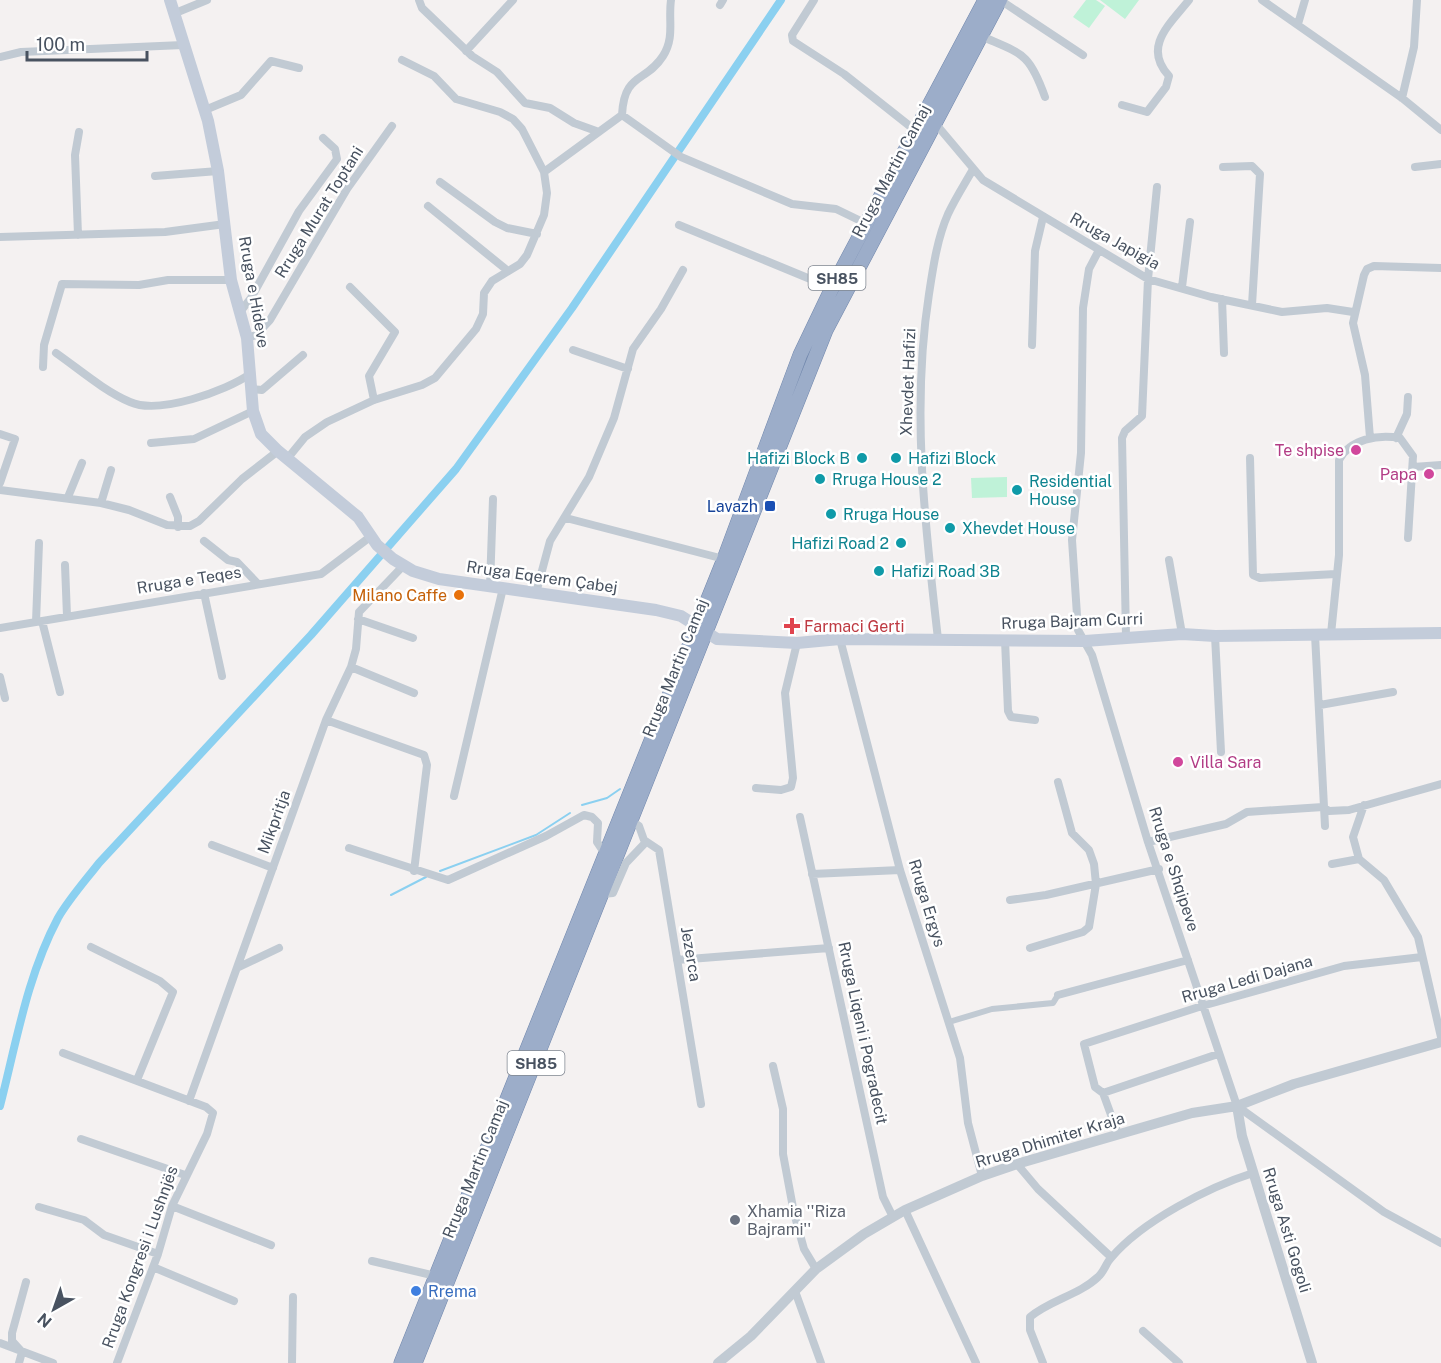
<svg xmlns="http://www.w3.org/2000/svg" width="1441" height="1363" viewBox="0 0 1441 1363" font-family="'Public Sans',sans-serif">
<rect width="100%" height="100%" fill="#f4f1f1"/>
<path fill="#bff2d8" d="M 1086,0 L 1096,0 L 1105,6 L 1089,28 L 1073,17 Z
M 1100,0 L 1139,0 L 1125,19 Z
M 1007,477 L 1007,497 L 972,498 L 971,478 Z"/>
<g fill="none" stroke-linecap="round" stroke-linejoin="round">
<path stroke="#8bd0f0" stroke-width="2" d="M 582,805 L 607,798 L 620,789
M 440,871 L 536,835 L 570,813
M 391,895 L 426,877"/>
<path stroke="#8bd0f0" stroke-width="8" d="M 0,1106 C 16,1044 27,976 58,918 C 69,899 85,881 99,863 L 311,635 L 456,469 L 572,308 L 781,0"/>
<g stroke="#7288ad" stroke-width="15">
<path id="trunk" d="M 401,1363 L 724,559 L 800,355 L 832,288 L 985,0
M 415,1363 L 826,330 L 1000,0"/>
</g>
<path stroke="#c1cad3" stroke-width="6" d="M 949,1022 L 992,1009 L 1053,1003 L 1058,995"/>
<path stroke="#c1cad3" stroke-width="8" d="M 419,0 L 422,8 L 472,56 L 497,72 L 525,103 L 550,108 L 574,123 L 599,132
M 814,0 L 792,35 L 793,41 L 844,74 L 916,131
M 1000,0 L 1083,55
M 1262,0 L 1402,98 L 1441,130
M 720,5 L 723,0
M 173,14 L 207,0
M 1298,24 L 1305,0
M 981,36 C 1022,54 1029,52 1045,97
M 466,51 L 513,0
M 0,57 L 21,52 L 183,45
M 1402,98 L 1414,47 L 1417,0
M 1122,105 L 1147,112 L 1166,87 L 1169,76 C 1142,47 1170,24 1189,0
M 205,110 L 241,95 L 271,61 L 299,68
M 622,115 L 681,157 L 792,204 L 836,209 L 867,224
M 622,115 C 624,72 646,83 663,56 C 675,37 668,20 671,0
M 935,123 L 983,180 L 1148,279 L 1211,297 L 1282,312 L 1327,308 L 1353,312
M 1223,167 L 1252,166 L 1260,174 L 1252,305
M 1415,167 L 1441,164
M 544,172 L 622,115
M 155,176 L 218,171
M 440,182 L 495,222 L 507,228 L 537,234
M 428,206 L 508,271
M 679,225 L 832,288
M 78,235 L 75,155 L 79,132
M 0,237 L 165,232 L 225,224
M 1099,250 L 1089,269 L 1083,308 L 1081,453 L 1072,540 L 1078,630 L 1092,655 L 1148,842 L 1237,1106 L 1384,1212 L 1441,1243
M 350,287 L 395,332 L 369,376 L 374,400
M 1182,287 L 1190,222
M 1222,299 L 1224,353
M 240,312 L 251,298 L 299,211 L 337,159 L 335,149 L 323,138
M 247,338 L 256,335 L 270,320 L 347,189 L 392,126
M 1032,345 L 1035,251 L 1043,217
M 573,350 L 628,369
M 56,353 C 79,369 104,391 130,402 C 159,415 226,391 250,374
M 43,367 L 44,345 L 62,284 L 139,285 L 168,280 L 231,280
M 251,389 L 262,390 L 303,355
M 0,434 L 15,439 L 0,483
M 1370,438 L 1365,375 L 1353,323 L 1364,275 L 1367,269 L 1374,266 L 1441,268
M 1396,438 L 1407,414 L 1408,397
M 151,443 L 194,439 L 253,411
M 1250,458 L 1253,575 L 1260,578 L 1336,574
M 287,459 L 305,437 L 327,422 L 374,400 L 422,385 L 435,378 L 476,329 L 483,314 L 484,293 L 492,281 L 520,264 L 527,255 L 544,215 L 547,193 L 544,172 L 522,129 L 513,119 L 500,112 L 456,99 L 434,76 L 402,60
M 1413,467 L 1441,465
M 0,490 L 101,503 L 129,510 L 167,525 L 190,526 L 199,521 L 242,479 L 278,451
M 68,497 L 82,463
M 170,497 L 178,517 L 178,527
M 101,503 L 111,470
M 566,518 L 724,559
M 204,541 L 228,560 L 237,562 L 258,584
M 1169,560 L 1182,634
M 65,565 L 67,616
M 490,586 L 493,499
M 204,593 L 222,676
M 536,593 L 550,541 L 589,477 L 614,418 L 633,349 L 661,309 L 683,270
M 358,619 L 413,638
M 42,621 L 60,692
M 36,622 L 39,543
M 0,628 L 321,574 L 370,537
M 1331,634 L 1339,555 L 1339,460 C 1350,439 1378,434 1400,438 L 1413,456 L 1408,538
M 1315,635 L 1325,826
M 1126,636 L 1122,438 L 1125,431 L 1142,416 L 1148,279 L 1157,187
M 1215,636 L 1221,752
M 840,639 L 900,870 L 960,1058 L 968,1123 L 982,1176
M 938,639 C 925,525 911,409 929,294 C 933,268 937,239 948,214 C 955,199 964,185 972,171
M 1005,640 L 1008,711 L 1011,717 L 1035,720
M 351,667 L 414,693
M 0,677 L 5,698
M 1320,705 L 1393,692
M 326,720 L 424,755 L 427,765 L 414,871
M 756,788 L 781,790 L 791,787 L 793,778 L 785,693 L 797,643
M 454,796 L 503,588
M 800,817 L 883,1197 L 893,1217
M 632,821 L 639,826 L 644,840 L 659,850 L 701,1104
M 1148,842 L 1226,824 L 1247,812 L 1323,807 L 1329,811 L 1349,810 L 1441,784
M 212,845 L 273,868
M 349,848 L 448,880 L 546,836 L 584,815 L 592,817 L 598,823 L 597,842 L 605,854
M 1359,859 L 1353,837 L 1364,805
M 1332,864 L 1359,859 L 1384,880 L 1418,937 L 1441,1037
M 812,874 L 900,870
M 602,894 L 613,893 L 626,863 L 646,842
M 1010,900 L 1046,895 L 1159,869
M 91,947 L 160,981 L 173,992 L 137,1080
M 1030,948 L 1083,932 L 1089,927 L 1096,884 L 1094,864 L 1089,850 L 1072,833 L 1058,782
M 677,960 L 829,948
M 239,967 L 279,948
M 1058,995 L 1188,960
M 63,1053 L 206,1107 L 213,1113 L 207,1134 L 172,1206 L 158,1254 L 117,1363
M 773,1066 L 783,1109 L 783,1154 L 794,1213 L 804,1249 L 816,1269
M 1103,1093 L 1218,1054
M 189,1101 L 326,720 L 351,667 L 356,649 L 359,612 L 403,566
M 1118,1134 L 1103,1093 L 1095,1087 L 1084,1044 L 1202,1006 L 1344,966 L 1422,957
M 81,1139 L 185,1175
M 1017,1164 L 1038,1189 L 1111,1257
M 172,1206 L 271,1245
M 39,1207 L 84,1220 L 104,1235 L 158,1254
M 905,1210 L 976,1363
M 372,1261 L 436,1276
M 153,1267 L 234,1301
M 795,1291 L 821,1363
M 1143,1331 L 1179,1363
M 0,1343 L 53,1363
M 19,1363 L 22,1352 L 12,1341 L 12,1333 L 26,1282
M 292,1363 L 293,1297
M 1043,1363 L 1030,1330 L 1030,1317 C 1050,1300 1079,1295 1098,1277 C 1104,1272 1106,1263 1111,1258 C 1142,1221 1209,1187 1253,1173"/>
<path stroke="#c1cad3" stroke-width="10" d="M 1237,1106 L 1242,1136 L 1312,1363
M 718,1363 L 751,1336 L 816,1269 L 864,1234 L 905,1210 L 982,1176 L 1017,1164 L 1192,1113 L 1237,1106 L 1294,1084 L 1441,1042"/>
<path stroke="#c3ccda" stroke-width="12" d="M 170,0 L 208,121 L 218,171 L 231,280 L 247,338 L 253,411 L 261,434 L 278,451 L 358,517 L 377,545 L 393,559 L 413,571 L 439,579 L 656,610 L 681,616 L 717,639 L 797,643 L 840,639 L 1085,641 L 1182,634 L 1215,636 L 1441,633"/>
<use href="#trunk" stroke="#9cadc9" stroke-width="14"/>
</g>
<g fill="#d1479c" stroke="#fff" stroke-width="2">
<circle cx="1356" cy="450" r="6"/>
<circle cx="1429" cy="474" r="6"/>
<circle cx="1178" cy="762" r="6"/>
</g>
<g fill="#0f9aa8" stroke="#fff" stroke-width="2">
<circle cx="862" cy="458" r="6"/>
<circle cx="896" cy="458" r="6"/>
<circle cx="820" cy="479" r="6"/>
<circle cx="1017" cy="490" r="6"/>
<circle cx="831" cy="514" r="6"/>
<circle cx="950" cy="528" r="6"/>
<circle cx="901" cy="543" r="6"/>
<circle cx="879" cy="571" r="6"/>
</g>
<rect fill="#1a4fb4" stroke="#fff" stroke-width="2" x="764" y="500" width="12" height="12" rx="3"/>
<circle fill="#e8710a" stroke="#fff" stroke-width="2" cx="459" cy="595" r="6"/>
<path fill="#e0444e" stroke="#fff" stroke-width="2" d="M789 617h6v6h6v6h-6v6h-6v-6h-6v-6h6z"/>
<circle fill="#6b7280" stroke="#fff" stroke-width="2" cx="735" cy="1220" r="6"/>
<circle fill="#3f7fe0" stroke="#fff" stroke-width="2" cx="416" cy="1291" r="6"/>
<g text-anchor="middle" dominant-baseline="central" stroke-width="5" stroke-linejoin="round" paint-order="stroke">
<g fill="#fff" stroke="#7f8690" stroke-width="1.5">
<rect x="808.5" y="266" width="57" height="24" rx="4.5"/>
<rect x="507.5" y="1051" width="57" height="24" rx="4.5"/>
</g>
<g font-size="15" font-weight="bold" fill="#485260">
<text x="837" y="278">SH85</text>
<text x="536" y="1063">SH85</text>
</g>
<g font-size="16" fill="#485260" stroke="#fff">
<text transform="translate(891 171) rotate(-62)">Rruga Martin Camaj</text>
<text transform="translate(319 212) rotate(-58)">Rruga Murat Toptani</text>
<text transform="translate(1115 241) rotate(29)">Rruga Japigia</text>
<text transform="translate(254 292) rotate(80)">Rruga e Hideve</text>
<text transform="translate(908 382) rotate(-88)">Xhevdet Hafizi</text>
<text transform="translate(542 577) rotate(8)">Rruga Eqerem Çabej</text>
<text transform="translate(189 580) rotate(-9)">Rruga e Teqes</text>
<text transform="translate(1072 621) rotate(-2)">Rruga Bajram Curri</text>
<text transform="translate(675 668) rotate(-68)">Rruga Martin Camaj</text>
<text transform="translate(274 822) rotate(-70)">Mikpritja</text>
<text transform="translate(1174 869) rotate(72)">Rruga e Shqipeve</text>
<text transform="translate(927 903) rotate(73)">Rruga Ergys</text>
<text transform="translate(691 954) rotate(80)">Jezerca</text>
<text transform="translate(1247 979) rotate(-16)">Rruga Ledi Dajana</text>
<text transform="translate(863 1033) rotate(78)">Rruga Liqeni i Pogradecit</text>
<text transform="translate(1050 1140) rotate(-17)">Rruga Dhimiter Kraja</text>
<text transform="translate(475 1169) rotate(-68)">Rruga Martin Camaj</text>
<text transform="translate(1287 1230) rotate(73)">Rruga Asti Gogoli</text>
<text transform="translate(140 1257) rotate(-70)">Rruga Kongresi i Lushnjës</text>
</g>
<g font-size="16" fill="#b23c85" stroke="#fff" text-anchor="end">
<text x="1344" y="450">Te shpise</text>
<text x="1417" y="474">Papa</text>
<text x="1190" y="762" text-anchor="start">Villa Sara</text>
</g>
<g font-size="16" fill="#0d838f" stroke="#fff" text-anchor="start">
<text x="850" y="458" text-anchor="end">Hafizi Block B</text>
<text x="908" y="458">Hafizi Block</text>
<text x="832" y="479">Rruga House 2</text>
<text x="1029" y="481">Residential<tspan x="1029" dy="18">House</tspan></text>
<text x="843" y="514">Rruga House</text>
<text x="962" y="528">Xhevdet House</text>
<text x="889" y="543" text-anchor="end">Hafizi Road 2</text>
<text x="891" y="571">Hafizi Road 3B</text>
</g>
<g font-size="16" fill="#164399" stroke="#fff" text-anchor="end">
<text x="758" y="506">Lavazh</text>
</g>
<g font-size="16" fill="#c56008" stroke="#fff" text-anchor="end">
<text x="447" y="595">Milano Caffe</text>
</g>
<g font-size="16" fill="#be3a42" stroke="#fff" text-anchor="start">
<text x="804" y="626">Farmaci Gerti</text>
</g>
<g font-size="16" fill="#5b616d" stroke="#fff" text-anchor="start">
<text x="747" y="1211">Xhamia ''Riza<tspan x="747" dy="18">Bajrami''</tspan></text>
</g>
<g font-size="16" fill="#366cbe" stroke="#fff" text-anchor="start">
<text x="428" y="1291">Rrema</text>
</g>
</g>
<g transform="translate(54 1309) rotate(220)" stroke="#ffffff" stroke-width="4.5" paint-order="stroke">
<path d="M0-4.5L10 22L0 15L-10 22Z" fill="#485260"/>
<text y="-9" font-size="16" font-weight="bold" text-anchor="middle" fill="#485260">N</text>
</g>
<path d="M27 51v9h120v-9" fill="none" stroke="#485260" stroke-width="3"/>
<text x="36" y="51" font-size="18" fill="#485260" stroke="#ffffff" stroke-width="4.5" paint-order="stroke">100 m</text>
</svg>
